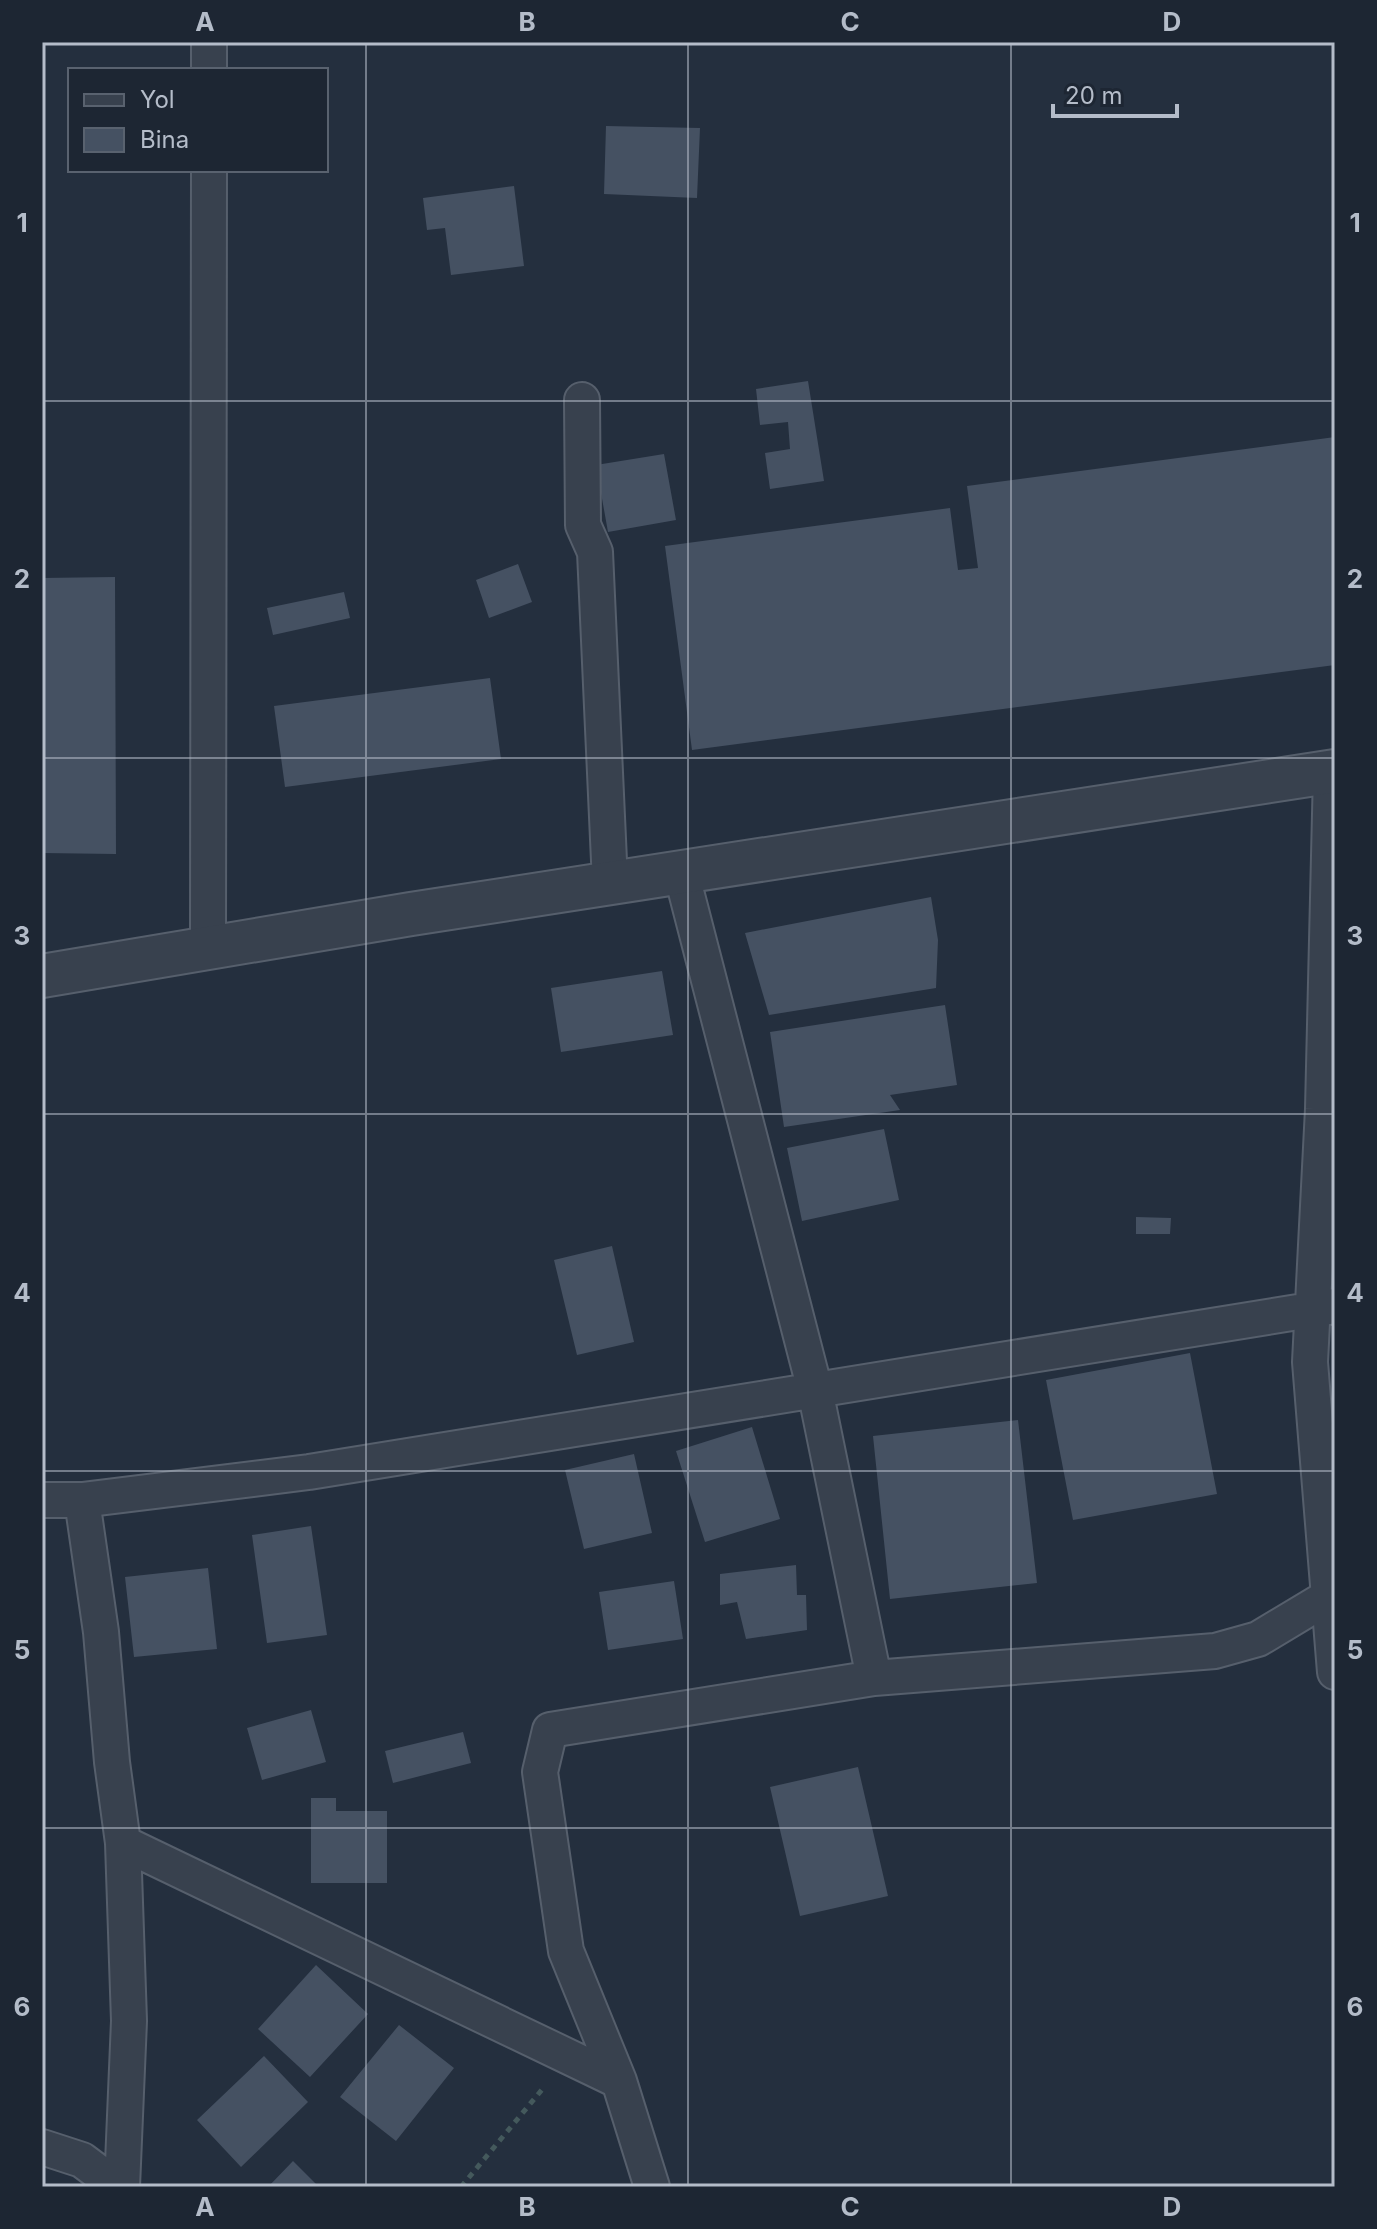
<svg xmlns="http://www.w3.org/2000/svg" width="1377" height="2229" viewBox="0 0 1377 2229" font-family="Inter,sans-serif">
<rect width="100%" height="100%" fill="#242f3e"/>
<path fill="#455162" d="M 606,126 L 700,128 L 697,198 L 604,194 Z
M 514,186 L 524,266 L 451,275 L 445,228 L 427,230 L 423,198 Z
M 808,381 L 824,481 L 770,489 L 765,453 L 790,449 L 788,422 L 760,425 L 756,389 Z
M 1335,437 L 1335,665 L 692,750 L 665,546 L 950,508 L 958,570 L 978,568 L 967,486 Z
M 664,454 L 676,520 L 608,532 L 596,465 Z
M 518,564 L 532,602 L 489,618 L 476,580 Z
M 115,577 L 116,854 L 42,853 L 42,578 Z
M 344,592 L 350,618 L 273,635 L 267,608 Z
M 490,678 L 501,759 L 285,787 L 274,706 Z
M 931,897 L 938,940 L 936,988 L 769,1015 L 745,933 Z
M 662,971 L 673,1035 L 561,1052 L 551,988 Z
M 945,1005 L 957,1085 L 890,1095 L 900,1110 L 784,1127 L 770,1032 Z
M 884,1129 L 899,1200 L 802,1221 L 787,1148 Z
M 1136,1217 L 1171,1218 L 1170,1234 L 1136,1234 Z
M 612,1246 L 634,1342 L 577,1355 L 554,1260 Z
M 1190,1353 L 1217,1494 L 1073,1520 L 1046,1380 Z
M 1018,1420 L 1037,1583 L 890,1599 L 873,1436 Z
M 752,1427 L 780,1519 L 705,1542 L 676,1451 Z
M 634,1454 L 652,1533 L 584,1549 L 565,1470 Z
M 311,1526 L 327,1635 L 267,1643 L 252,1535 Z
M 796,1565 L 797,1595 L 806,1595 L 807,1630 L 746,1639 L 737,1602 L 720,1605 L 720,1574 Z
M 208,1568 L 217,1649 L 134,1657 L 125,1577 Z
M 674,1581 L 683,1639 L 608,1650 L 599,1592 Z
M 311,1710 L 326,1762 L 262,1780 L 247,1728 Z
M 463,1732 L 471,1763 L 393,1783 L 385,1751 Z
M 858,1767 L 888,1896 L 800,1916 L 770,1787 Z
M 311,1798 L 336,1798 L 336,1811 L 387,1811 L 387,1883 L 311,1883 Z
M 316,1965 L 368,2014 L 310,2077 L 258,2029 Z
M 399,2025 L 454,2068 L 396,2141 L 340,2097 Z
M 264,2056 L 308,2102 L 241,2167 L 197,2120 Z
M 293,2161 L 319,2187 L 268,2187 Z"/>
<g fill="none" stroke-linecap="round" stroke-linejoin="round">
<g stroke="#565f6c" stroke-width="38">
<path id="minor" d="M 209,70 L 209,42
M 582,400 L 583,525 L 595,552 L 610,883
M 1331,772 L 1323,1109 L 1310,1362 L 1335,1672
M 681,872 L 815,1390 L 874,1678
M 208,948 L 209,170
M 42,1500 L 82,1500 L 309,1472 L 1335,1306
M 82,1500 L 101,1632 L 112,1762 L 123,1843 L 129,2021 L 122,2187
M 123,1843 L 619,2081
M 42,2147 L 82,2160 L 118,2187
M 652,2187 L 619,2081 L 566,1951 L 540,1772 L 550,1730 L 874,1678 L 1215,1651 L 1258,1639 L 1323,1600 L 1331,1620"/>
</g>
<g stroke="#565f6c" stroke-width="46">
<path id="tertiary" d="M 42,976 L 411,914 L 1335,771"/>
</g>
<path stroke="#44595c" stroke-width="5" stroke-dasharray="6 6" stroke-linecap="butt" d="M 461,2187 L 545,2086"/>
<use href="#minor" stroke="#38414e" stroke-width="34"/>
<use href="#tertiary" stroke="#38414e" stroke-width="42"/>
</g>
<path fill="none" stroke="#b4bcc9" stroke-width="2" stroke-opacity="0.55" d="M 366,42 L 366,2187M 688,42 L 688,2187M 1011,42 L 1011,2187M 42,401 L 1335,401M 42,758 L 1335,758M 42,1114 L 1335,1114M 42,1471 L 1335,1471M 42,1828 L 1335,1828"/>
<rect width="1377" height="2229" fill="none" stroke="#1d2633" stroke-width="88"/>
<rect x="68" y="68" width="260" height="104" fill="#1d2633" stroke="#59626f" stroke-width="2"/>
<rect x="84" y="94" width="40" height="12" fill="#38414e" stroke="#59626f" stroke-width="2"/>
<text x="140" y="108" font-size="24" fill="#b4bcc9">Yol</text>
<rect x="84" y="128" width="40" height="24" fill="#455162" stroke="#59626f" stroke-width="2"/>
<text x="140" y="148" font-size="24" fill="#b4bcc9">Bina</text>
<path d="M1053 104v12h124v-12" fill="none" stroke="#b4bcc9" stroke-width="4"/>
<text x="1065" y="104" font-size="24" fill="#b4bcc9" stroke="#1d2633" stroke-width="6" paint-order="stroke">20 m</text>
<rect x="44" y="44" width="1289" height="2141" fill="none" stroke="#b4bcc9" stroke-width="3"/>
<g font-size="26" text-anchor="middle" font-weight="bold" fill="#b4bcc9">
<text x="205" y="31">A</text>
<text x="527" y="31">B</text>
<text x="850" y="31">C</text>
<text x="1172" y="31">D</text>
<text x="22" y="232">1</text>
<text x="1355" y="232">1</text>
<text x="22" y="588">2</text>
<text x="1355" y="588">2</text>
<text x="22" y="945">3</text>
<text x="1355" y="945">3</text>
<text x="22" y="1302">4</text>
<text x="1355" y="1302">4</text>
<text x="22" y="1659">5</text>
<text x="1355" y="1659">5</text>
<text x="22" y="2016">6</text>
<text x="1355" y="2016">6</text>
<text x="205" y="2216">A</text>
<text x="527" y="2216">B</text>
<text x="850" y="2216">C</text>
<text x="1172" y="2216">D</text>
</g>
</svg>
